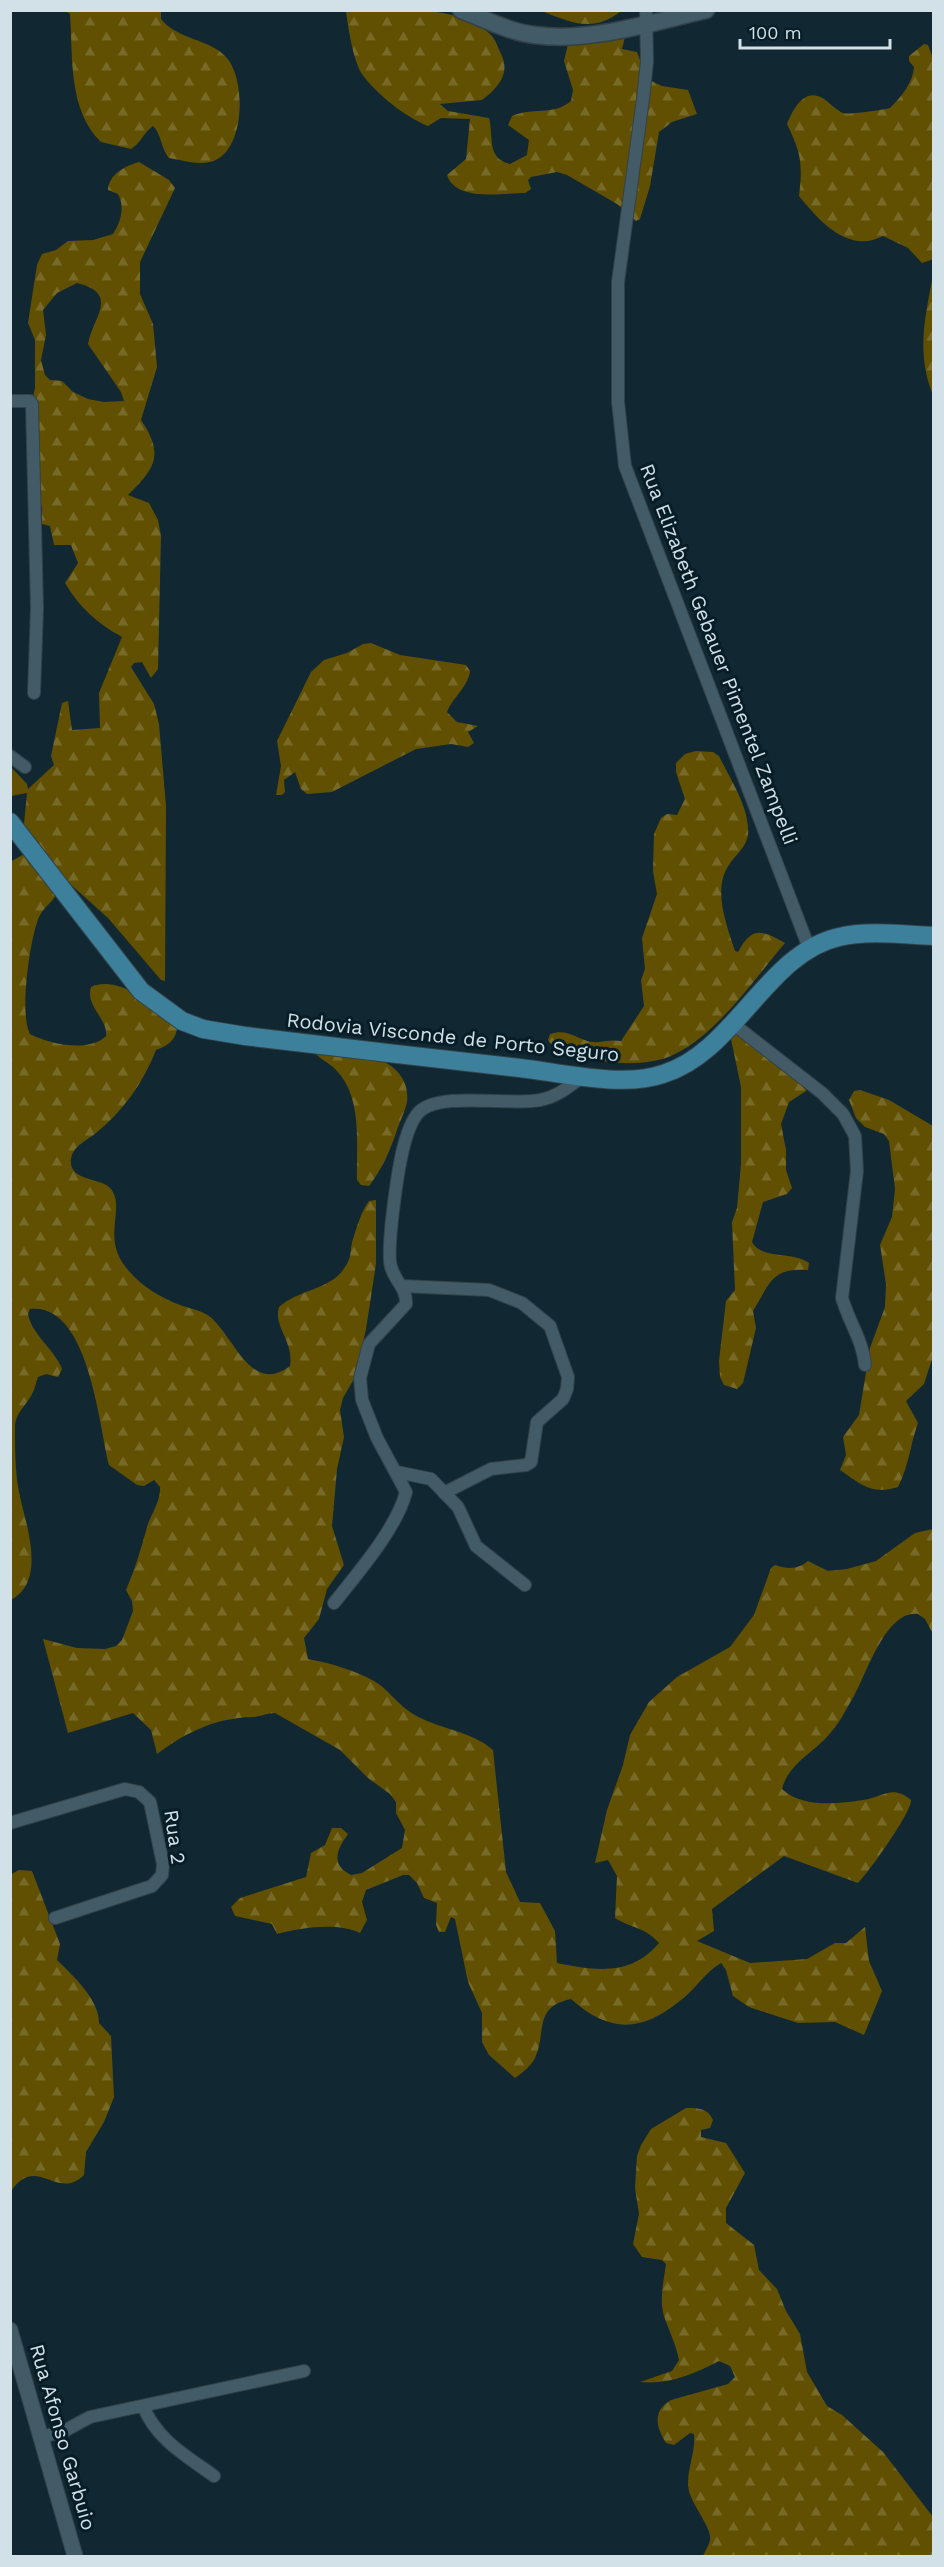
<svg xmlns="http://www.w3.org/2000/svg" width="944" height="2567" viewBox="0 0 944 2567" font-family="'Work Sans',sans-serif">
<defs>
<pattern id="forest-firs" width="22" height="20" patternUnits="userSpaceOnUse" patternTransform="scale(1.5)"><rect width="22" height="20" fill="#615002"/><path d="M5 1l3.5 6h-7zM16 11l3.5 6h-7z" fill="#776927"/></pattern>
</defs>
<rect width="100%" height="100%" fill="#112832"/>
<path fill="url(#forest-firs)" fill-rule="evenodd" d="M 66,11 L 161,11 L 161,19 C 178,40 207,38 225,56 C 247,77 246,154 210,162 C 197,165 181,160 169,158 C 161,149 161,133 153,126 C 144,132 141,143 131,149 L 101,142 C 68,110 73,57 70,14 Z
M 346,11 C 389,11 455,2 490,34 C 495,38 498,48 501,54 C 511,73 498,88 482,100 L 440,104 L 448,111 L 489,118 C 494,137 486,158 510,164 L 527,155 L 529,140 L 508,125 L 512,116 C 532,107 554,116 571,101 L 573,90 L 564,61 L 568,44 L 625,37 L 622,49 L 637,52 L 647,79 L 662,86 L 688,90 L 697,114 L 672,122 L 659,132 L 650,186 L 640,219 L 636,221 L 617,204 L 567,175 L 557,172 L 531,177 L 528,180 L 531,189 L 525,193 C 501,193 456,202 447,175 L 466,159 L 470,119 L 441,118 L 428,126 C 406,117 377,95 362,74 C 353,60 348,27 346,11 Z
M 542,11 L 621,10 L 621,11 C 594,33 571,23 542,11 Z
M 924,44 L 928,45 L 934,61 L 934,259 L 922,263 L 908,248 L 883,236 C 849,254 820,222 799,196 C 803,164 801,153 787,124 C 793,110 804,86 824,99 C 830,103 836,110 843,113 C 848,115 883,110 890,108 C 901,97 913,83 914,67 L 909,61 L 909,56 Z
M 139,162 L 169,180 L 175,188 L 140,262 L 140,294 L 153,324 L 157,367 L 141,420 C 164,454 156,468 128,495 L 149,503 L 158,520 L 161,536 L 158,669 L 151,678 L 142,662 L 134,663 L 131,667 L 154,704 L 159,724 L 166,806 L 165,981 L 161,980 L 108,918 L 68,882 L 24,824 L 27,793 L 11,796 L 10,766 L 27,784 L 28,789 L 54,765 L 51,756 L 62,703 L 68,701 L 72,730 L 100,728 L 99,693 L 122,637 C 97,623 80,608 65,583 L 78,563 L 71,545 L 54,545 L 50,526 L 42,524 L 42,507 L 28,471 L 29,415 L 35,388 L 35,340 L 28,323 L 37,265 L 42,254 L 56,250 L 68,241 L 93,240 L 113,234 C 121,222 125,207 118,194 L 108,190 C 109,174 125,166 139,162 ZM 77,283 C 121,294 92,318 88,344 L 121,392 L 124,401 L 104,402 L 88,399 L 73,392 L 62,381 L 50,380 L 45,375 L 41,360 L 46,335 L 43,310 L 57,293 Z
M 933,275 L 933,395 C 916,353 925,318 933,275 Z
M 371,643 L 400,655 L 466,665 L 470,671 C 468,687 453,697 447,712 L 457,722 L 478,726 L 468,732 L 474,743 L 468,747 L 451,744 L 416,749 L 332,792 L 307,794 L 301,789 L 295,772 L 284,780 L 285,792 L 282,795 L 276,795 L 281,766 L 277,741 L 311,672 L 324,660 L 347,653 L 363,644 Z
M 696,751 L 713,752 L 719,756 C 730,779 750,808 748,834 C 747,847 735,855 729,865 C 712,889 727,926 735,951 L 738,952 C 752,926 762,930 785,943 C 755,978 717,1034 675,1054 C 652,1066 613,1065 588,1058 C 574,1054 556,1053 548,1040 L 550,1034 C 568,1028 576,1039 592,1042 C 601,1043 609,1039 621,1041 L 644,1006 L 641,980 L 645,969 L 642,938 L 657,894 L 653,871 L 654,834 L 661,818 L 667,814 L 677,815 L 685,799 L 676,772 L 676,763 L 685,754 Z
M 26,853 L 58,890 C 55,901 44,906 39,917 C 30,938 19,1014 30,1034 C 49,1044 89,1053 106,1036 C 108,1018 85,1007 91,987 C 120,974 158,1008 177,1029 C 175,1041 167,1046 156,1050 C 143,1083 123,1111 96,1133 C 86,1141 73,1146 71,1159 C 68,1182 101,1177 111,1189 C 125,1208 104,1233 122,1262 C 135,1282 158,1297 180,1305 C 189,1308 202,1311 209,1316 C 234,1335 250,1396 290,1366 C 294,1341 273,1327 279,1307 C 298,1290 328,1290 343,1270 C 353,1257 349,1252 353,1239 C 357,1227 361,1212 369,1201 L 376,1200 L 376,1264 L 366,1329 L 355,1377 L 343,1398 L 340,1410 L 344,1437 L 337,1469 L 332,1526 L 344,1565 L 327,1589 L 319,1619 L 304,1638 L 308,1659 C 330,1663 354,1670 374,1681 C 388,1689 398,1705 413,1714 C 438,1729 472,1731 493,1750 L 506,1872 L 520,1902 L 540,1903 L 555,1931 L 557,1963 C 597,1971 631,1976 659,1943 C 645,1927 633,1929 615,1918 L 617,1876 L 608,1860 L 595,1863 L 607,1810 L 623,1765 L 630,1735 L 649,1702 L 677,1677 L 730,1647 L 754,1615 L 771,1568 L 775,1565 C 788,1569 797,1570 808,1561 L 828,1571 L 847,1569 L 876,1561 L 915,1533 L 933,1529 L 933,1634 L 925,1619 L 918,1614 C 886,1610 867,1673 854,1696 C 847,1707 841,1721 832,1731 C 816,1752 789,1762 782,1789 C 802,1808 838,1804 863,1800 C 883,1797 893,1784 911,1800 C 912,1812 868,1873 858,1883 L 784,1856 L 712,1909 L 714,1931 L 697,1941 L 750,1963 L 807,1959 L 835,1943 L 846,1943 L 865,1927 L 869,1961 L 882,1991 L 864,2035 L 835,2022 L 798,2023 L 749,2007 L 733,1996 L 726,1970 L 721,1963 C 705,1972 696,1989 681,2000 C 641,2033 609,2033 571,1999 C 533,2007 547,2031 535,2058 C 531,2066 522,2073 515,2078 L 489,2055 L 482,2042 L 482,2013 L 468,1982 L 455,1919 L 451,1917 L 445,1932 L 439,1932 L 436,1925 L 437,1903 L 424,1898 L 417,1883 L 409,1875 L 403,1875 L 366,1890 L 362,1902 L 367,1920 L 360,1933 C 336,1922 302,1928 277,1934 L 272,1924 L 235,1916 L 231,1907 L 240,1898 L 306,1877 L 311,1853 L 325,1845 L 332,1828 L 341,1828 L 348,1834 C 338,1848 329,1864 351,1875 L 362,1873 L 402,1848 L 405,1830 L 396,1813 L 396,1802 L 390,1794 L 368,1778 L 340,1750 L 275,1713 C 267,1713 260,1717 252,1717 C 216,1718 186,1732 157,1754 L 151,1730 L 133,1713 L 68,1733 L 43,1639 L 77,1648 L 105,1649 L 116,1646 L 122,1640 L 133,1611 L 132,1601 L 126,1590 C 135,1569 141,1549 147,1527 C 151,1514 161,1501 160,1487 L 154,1480 L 144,1486 L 137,1485 L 109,1465 C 99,1426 89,1302 30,1309 L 28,1314 C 32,1335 54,1349 62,1369 L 58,1377 L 46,1374 L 38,1377 C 36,1382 35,1389 32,1394 C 26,1406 15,1413 15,1427 C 15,1447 15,1472 19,1492 C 25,1523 48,1580 11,1600 L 10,862 Z
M 736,1031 L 806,1082 L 806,1091 L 789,1102 L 781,1124 L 786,1150 L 786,1170 L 792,1188 L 787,1194 L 763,1202 L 752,1242 C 761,1260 794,1251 809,1263 L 808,1270 C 771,1268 771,1282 753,1311 L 756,1328 L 743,1383 L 737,1389 L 724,1385 L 720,1377 L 719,1361 L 726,1301 L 735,1290 L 732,1222 L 737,1208 L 741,1164 L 741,1087 L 731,1039 L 732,1033 Z
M 310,1046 C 343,1046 413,1055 407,1102 C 405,1112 399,1123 396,1133 C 389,1153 382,1169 369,1186 L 361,1185 L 357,1180 C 356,1145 363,1099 337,1071 C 328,1061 317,1059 310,1046 Z
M 860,1090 L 889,1100 L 933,1126 L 934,1353 L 924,1384 L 906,1401 L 918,1423 C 910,1445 909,1466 898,1487 C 871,1495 862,1485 840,1470 L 846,1455 L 843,1437 L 859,1415 L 870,1348 L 885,1307 L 886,1284 L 880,1245 L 892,1217 L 895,1189 L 889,1141 L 884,1134 L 865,1127 L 856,1118 L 849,1100 L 854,1091 Z
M 19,1870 L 32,1871 L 60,1944 L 57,1960 C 74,1977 99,1999 99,2023 L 111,2036 L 114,2097 L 104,2122 L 86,2152 L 84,2175 C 57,2202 37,2153 11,2191 L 10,1875 Z
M 686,2108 C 698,2108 708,2108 713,2120 L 710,2128 L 701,2130 L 701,2137 L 726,2143 L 745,2173 L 726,2208 L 726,2223 L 754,2245 L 759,2270 L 777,2289 L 786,2311 L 800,2334 L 807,2372 L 827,2406 L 842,2415 L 883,2452 L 933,2517 L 933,2556 L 703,2556 C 705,2551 710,2544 710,2539 C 712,2528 692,2505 689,2491 C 685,2472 696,2454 694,2434 L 690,2433 L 674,2445 L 666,2443 C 656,2427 652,2411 671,2400 L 728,2384 L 735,2377 L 730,2366 L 719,2361 C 694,2374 669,2385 640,2382 L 672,2371 L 679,2360 C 676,2344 669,2331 664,2316 C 659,2299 664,2280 666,2264 L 662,2260 L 642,2257 L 633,2244 L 639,2214 L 635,2188 L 637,2156 L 641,2145 L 651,2129 Z"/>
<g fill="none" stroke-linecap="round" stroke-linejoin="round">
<g stroke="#32424a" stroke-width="14">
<path id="minor" d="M 646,10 L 647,62 L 643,99 L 618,282 L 618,402 L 625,466 L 809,948
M 10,401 L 30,401 L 32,404 L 37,608 L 34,693
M 10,756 L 25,767
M 732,1023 L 822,1093 L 843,1114 L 855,1136 L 857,1171 L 842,1298 C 849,1322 863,1341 865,1365
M 402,1286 L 489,1290 L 522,1303 L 550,1326 L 568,1377 L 567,1389 L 563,1399 L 537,1422 L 531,1462 L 526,1465 L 491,1469 L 444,1493
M 397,1472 L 431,1479 L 458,1507 L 476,1546 L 525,1585
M 334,1603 C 357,1574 397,1528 406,1492 L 377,1438 L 362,1400 L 360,1378 L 369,1344 L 406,1304 C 407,1289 395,1281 391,1267 C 387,1254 393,1210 395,1195 C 398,1173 404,1128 419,1112 C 440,1091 510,1106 540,1100 C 557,1097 570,1086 583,1076
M 10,1823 L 125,1789 L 139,1792 L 150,1802 L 163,1864 L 162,1875 L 152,1886 L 55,1918
M 143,2406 C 157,2440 185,2455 214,2476
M 43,2437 L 66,2430 L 90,2417 L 304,2371"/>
</g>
<g stroke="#32424a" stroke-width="17">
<path id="tertiary" d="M 10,2330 L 75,2556"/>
</g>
<g stroke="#32424a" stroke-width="19">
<path id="secondary" d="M 461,10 C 485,19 509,32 535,35 C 590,43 652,22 706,10"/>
</g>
<g stroke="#32424a" stroke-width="20">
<path id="primary" d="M 10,822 L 141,991 L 182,1021 L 203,1029 L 245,1036 C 337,1047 428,1058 520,1068 C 562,1073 623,1088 663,1074 C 735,1052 767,953 839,937 C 868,930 904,935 934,936"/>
</g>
<use href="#minor" stroke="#435b66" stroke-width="12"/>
<use href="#tertiary" stroke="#435b66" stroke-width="15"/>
<use href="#secondary" stroke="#435b66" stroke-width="16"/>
<use href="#primary" stroke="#3d809b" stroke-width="18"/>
</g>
<g text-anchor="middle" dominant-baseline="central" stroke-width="6" stroke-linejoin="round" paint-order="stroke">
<g font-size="20" fill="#d2e0e7" stroke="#071e28">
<text transform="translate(719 654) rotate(69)">Rua Elizabeth Gebauer Pimentel Zampelli</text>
<text transform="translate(453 1037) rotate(6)">Rodovia Visconde de Porto Seguro</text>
<text transform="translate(175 1837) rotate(82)">Rua 2</text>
<text transform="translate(63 2437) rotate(74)">Rua Afonso Garbuio</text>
</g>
</g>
<rect width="944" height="2567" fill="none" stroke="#d2e0e7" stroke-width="24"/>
<path d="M740 39v9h150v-9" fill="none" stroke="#d2e0e7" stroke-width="3"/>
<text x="749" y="39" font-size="18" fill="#d2e0e7" stroke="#071e28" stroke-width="4.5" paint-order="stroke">100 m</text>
</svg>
